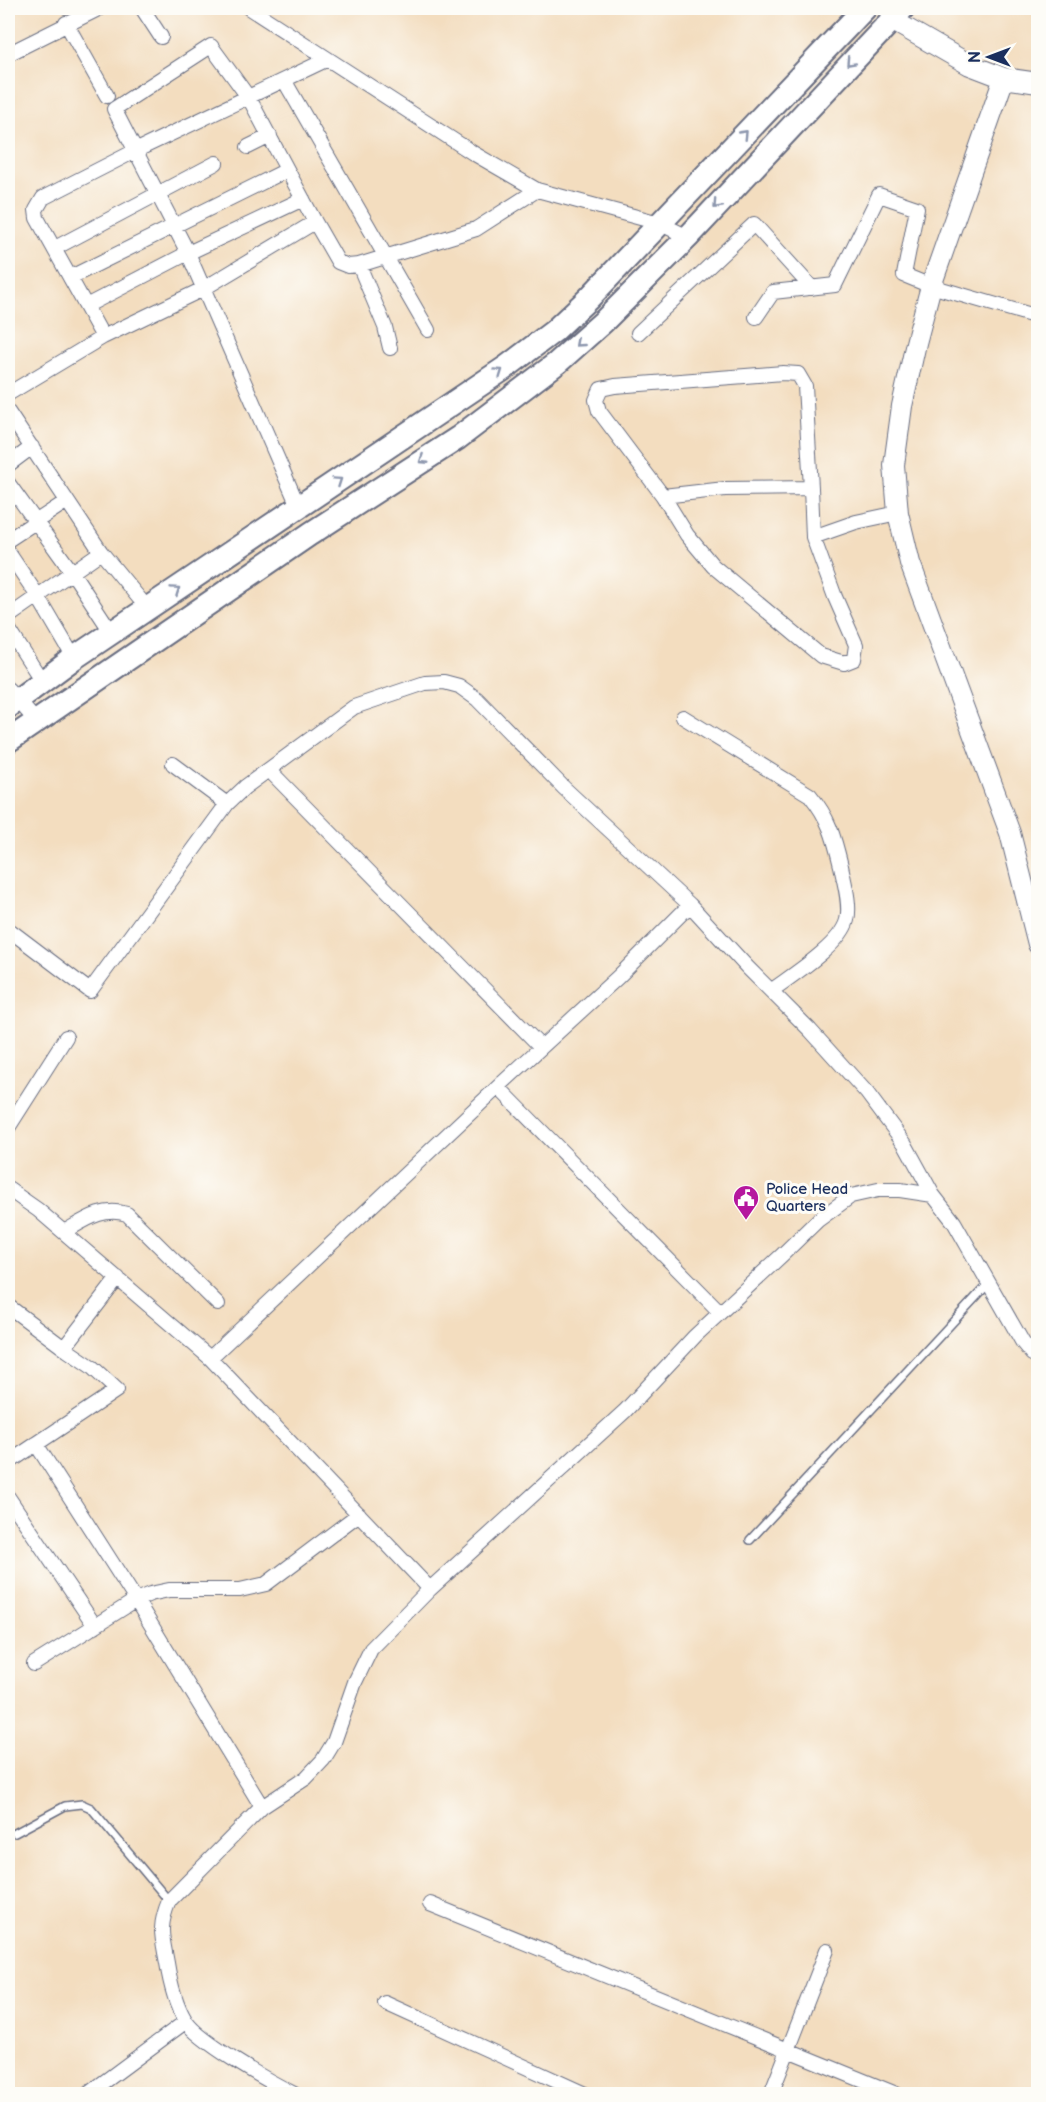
<svg xmlns="http://www.w3.org/2000/svg" width="1046" height="2102" viewBox="0 0 1046 2102" font-family="'Balsamiq Sans',sans-serif">
<rect width="100%" height="100%" fill="#fdfcf7"/>
<filter id="ink" filterUnits="userSpaceOnUse"><feTurbulence type="fractalNoise" baseFrequency=".0167" numOctaves="2"/><feDisplacementMap in="SourceGraphic" scale="12" xChannelSelector="R" yChannelSelector="G"/><feConvolveMatrix kernelMatrix="1 2 1 2 8 2 1 2 1" color-interpolation-filters="sRGB"/></filter>
<filter id="wash" filterUnits="userSpaceOnUse"><feTurbulence type="fractalNoise" baseFrequency=".008" numOctaves="4" result="noise"/><feDisplacementMap in="SourceGraphic" scale="24" xChannelSelector="R" yChannelSelector="G"/><feGaussianBlur stdDeviation="1.35" result="paint"/><feColorMatrix in="noise" values="0 0 0 0 0 0 0 0 0 0 0 0 0 0 0 0 0 1.4 0 .05"/><feComposite in="paint" operator="in"/></filter>
<g filter="url(#wash)">
<rect width="100%" height="100%" fill="#f3ddbf"/>
</g>
<g filter="url(#ink)">
<g fill="none" stroke-linecap="round" stroke-linejoin="round">
<g stroke="#676c80" stroke-width="10">
<path id="lane" d="M 750,1540 L 989,1283
M 15,1833 L 65,1806 L 82,1804 L 91,1808 L 169,1901"/>
</g>
<g stroke="#676c80" stroke-width="16">
<path id="street" d="M 142,8 L 161,37
M 249,8 L 473,153 L 537,190 L 659,223 L 688,237
M 66,23 L 107,96
M 8,54 L 100,8
M 284,80 L 428,330
M 248,147 L 270,136
M 55,248 L 216,163
M 359,265 L 385,327 L 390,348
M 71,277 L 287,170
M 86,306 L 188,253 L 303,199
M 756,317 L 773,292 L 835,285 L 879,195 L 917,208 L 904,275 L 931,286 L 1038,317
M 638,333 L 754,224 L 812,288
M 103,337 L 37,218 L 36,210 L 43,198 L 135,151 L 328,59
M 8,394 L 103,337 L 203,289 L 315,222
M 8,412 L 101,552 L 148,609
M 8,465 L 32,447
M 8,483 L 72,572 L 112,633
M 663,496 L 725,489 L 811,488 L 813,537 L 835,597 L 856,645 L 854,659 L 844,663 L 821,656 L 713,566 L 687,535 L 663,496 L 599,411 L 596,400 L 601,389 L 615,386 L 783,373 L 798,374 L 805,386 L 811,488
M 299,508 L 188,253 L 114,109 L 211,46 L 249,98 L 315,222 L 338,262 L 348,266 L 359,265 L 476,229 L 537,190
M 813,537 L 856,522 L 898,513
M 8,540 L 67,501
M 8,552 L 37,595 L 74,658
M 8,617 L 101,552
M 8,628 L 42,681
M 8,689 L 36,721
M 683,717 L 810,795 C 829,818 834,837 841,866 C 844,881 851,905 847,920 C 841,945 791,976 771,991
M 173,764 L 227,804
M 269,770 L 541,1047
M 8,929 L 90,991 L 227,804 L 245,787 L 354,707 L 425,683 L 444,682 L 459,686 L 477,699 L 564,788 L 690,905
M 498,1087 L 720,1312
M 8,1128 L 66,1037
M 8,1189 L 38,1210 L 210,1358 L 498,1087 L 618,977 L 690,905 L 747,967 L 810,1030 L 867,1093 L 905,1144 L 933,1195
M 64,1232 C 85,1220 103,1206 127,1214 L 218,1304
M 8,1306 L 64,1348
M 210,1358 L 430,1589
M 36,1444 L 136,1600 L 262,1807
M 8,1463 L 117,1390 L 92,1367 L 64,1348 L 118,1278
M 8,1497 L 95,1626
M 34,1664 L 136,1600 L 150,1594 L 169,1590 L 240,1590 L 266,1584 L 359,1514
M 430,1904 L 896,2094
M 385,2003 L 585,2094
M 88,2094 L 185,2022
M 294,2094 C 270,2082 197,2041 185,2020 C 175,2003 170,1982 167,1963 C 162,1936 158,1927 169,1901 L 262,1807 L 306,1778 L 323,1760 L 334,1742 L 355,1682 L 371,1649 L 430,1589 L 625,1411 L 695,1336 L 782,1255 L 818,1220 L 851,1196 L 878,1190 L 900,1190 L 933,1195 L 954,1222 L 1023,1343 L 1032,1354 L 1038,1356
M 771,2094 L 827,1950"/>
</g>
<g stroke="#676c80" stroke-width="22">
<path id="secondary" d="M 890,19 L 970,65 L 1004,78 L 1038,83
M 1004,78 L 931,286 L 916,343 L 902,406 L 894,465 L 898,513 L 910,563 L 1010,833 L 1038,944"/>
</g>
<g stroke="#676c80" stroke-width="26">
<path id="primary" d="M 8,707 L 74,658 L 505,368 L 554,331 L 589,298 L 865,8
M 8,741 L 310,534 L 458,438 L 557,363 L 603,322 L 688,237 L 903,8"/>
</g>
<use href="#lane" stroke="#fff" stroke-width="7"/>
<use href="#street" stroke="#fff" stroke-width="14"/>
<use href="#secondary" stroke="#fff" stroke-width="20"/>
<use href="#primary" stroke="#fff" stroke-width="22"/>
</g>
<defs><path id="oneway-chevron" d="M-2-3.5L2.5 0L-2 3.5" fill="none" stroke-width="1.6" stroke-linecap="round" stroke-linejoin="round" transform="scale(1.5)"/></defs>
<g stroke="#8d97ae">
<use href="#oneway-chevron" transform="translate(850 62) rotate(133)"/>
<use href="#oneway-chevron" transform="translate(744 134) rotate(-46)"/>
<use href="#oneway-chevron" transform="translate(717 205) rotate(133)"/>
<use href="#oneway-chevron" transform="translate(579 343) rotate(139)"/>
<use href="#oneway-chevron" transform="translate(499 372) rotate(-35)"/>
<use href="#oneway-chevron" transform="translate(423 460) rotate(147)"/>
<use href="#oneway-chevron" transform="translate(338 481) rotate(-34)"/>
<use href="#oneway-chevron" transform="translate(176 590) rotate(-34)"/>
</g>
</g>
<defs>
<g id="civic-pin" transform="scale(1.35)"><path d="M0 17L-7.5 6A9.5 9.5 0 1 1 7.5 6Z" fill="#b5179e" stroke="#fdfcf7"/><path d="M-.6-6.5H3V-4.5H.6V-3L4-1V1h2V6H-6V1h2V-1L-.6-3ZM-1.2 2.5V6h2.4V2.5Z" fill="#fff"/></g>
</defs>
<g fill-rule="evenodd">
<use href="#civic-pin" x="746" y="1198"/>
</g>
<g text-anchor="middle" dominant-baseline="central" stroke-width="6" stroke-linejoin="round" paint-order="stroke">
<g font-size="15" fill="#1b2f5e" stroke="#fdfcf7" text-anchor="start">
<text x="766" y="1189">Police Head<tspan x="766" dy="17">Quarters</tspan></text>
</g>
</g>
<rect width="1046" height="2102" fill="none" stroke="#fdfcf7" stroke-width="30"/>
<g transform="translate(989 57) rotate(270)" stroke="#fdfcf7" stroke-width="4.5" paint-order="stroke">
<path d="M0-4.5L10 22L0 15L-10 22Z" fill="#1b2f5e"/>
<text y="-9" font-size="16" font-weight="bold" text-anchor="middle" fill="#1b2f5e">N</text>
</g>
</svg>
